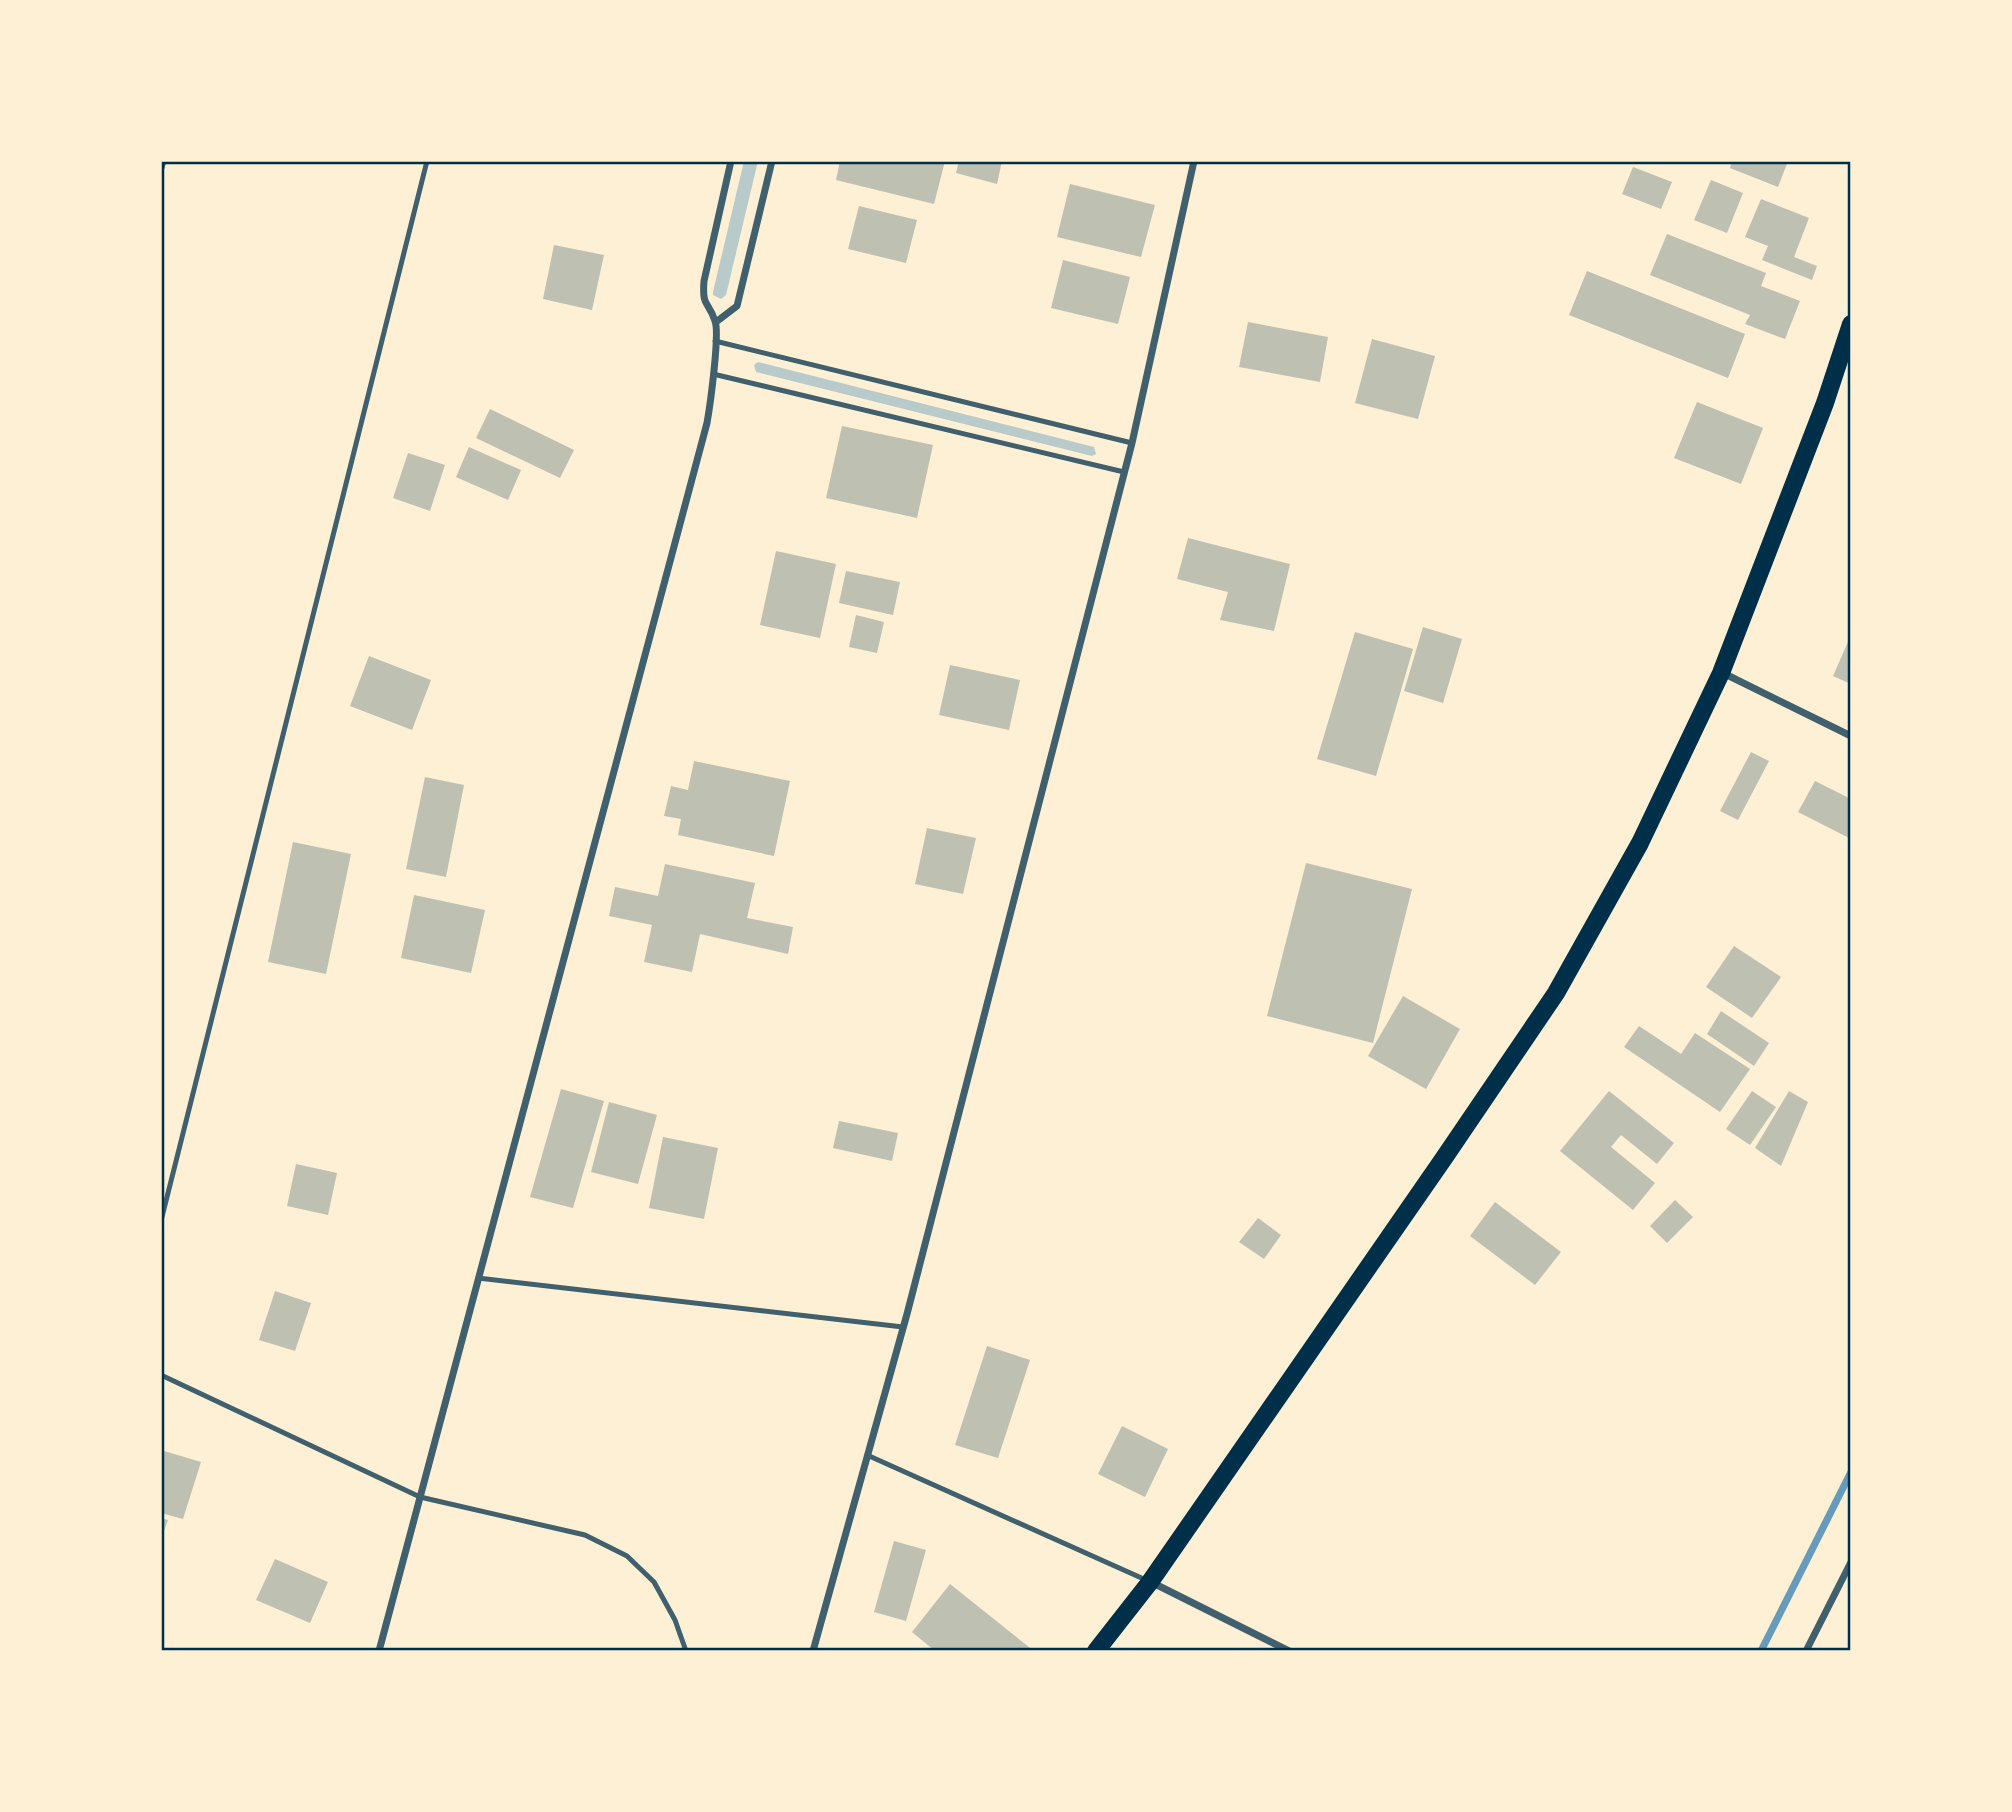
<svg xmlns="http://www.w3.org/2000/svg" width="2012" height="1812" viewBox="0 0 2012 1812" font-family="'Fira Sans',sans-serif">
<rect width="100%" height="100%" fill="#fdf0d5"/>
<path fill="#b9caca" d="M 744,161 L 758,161 L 726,295 L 721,299 L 713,295 L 713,292 Z
M 758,362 L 1094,447 L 1096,454 L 1092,456 L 756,372 L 754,365 Z"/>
<path fill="#669bbc" d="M 1851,1464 L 1851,1480 L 1765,1651 L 1757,1651 Z"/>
<path fill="#bec0b2" d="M 840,161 L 945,161 L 934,204 L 836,180 Z
M 959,161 L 1002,161 L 997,184 L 956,173 Z
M 1732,161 L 1788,161 L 1778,187 L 1730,168 Z
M 1633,167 L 1672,182 L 1661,209 L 1622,194 Z
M 1711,180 L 1743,193 L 1727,233 L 1694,220 Z
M 1070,184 L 1155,205 L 1141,257 L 1057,237 Z
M 1761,199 L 1809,218 L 1794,257 L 1817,266 L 1812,280 L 1762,260 L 1768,246 L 1745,237 Z
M 859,206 L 917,220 L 906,263 L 848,249 Z
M 1667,234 L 1766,273 L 1761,286 L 1800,301 L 1785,339 L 1745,324 L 1750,315 L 1650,275 Z
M 554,245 L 604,255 L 592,310 L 543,299 Z
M 1063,260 L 1130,277 L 1118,324 L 1051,308 Z
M 1587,271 L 1745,334 L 1728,378 L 1569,315 Z
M 1248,322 L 1328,337 L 1320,382 L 1239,367 Z
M 1372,339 L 1435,356 L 1418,419 L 1355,403 Z
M 1697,402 L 1763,428 L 1741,484 L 1674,458 Z
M 490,409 L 574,450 L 560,478 L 476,438 Z
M 842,426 L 933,445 L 917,518 L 826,498 Z
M 469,447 L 521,470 L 508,500 L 456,477 Z
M 408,453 L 445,465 L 430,511 L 393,498 Z
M 1188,538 L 1290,564 L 1274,631 L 1220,620 L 1228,592 L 1177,579 Z
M 776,551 L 836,564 L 820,638 L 760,625 Z
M 846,571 L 900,582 L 893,615 L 839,603 Z
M 856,615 L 884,622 L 877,653 L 849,647 Z
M 1423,627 L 1462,639 L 1443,703 L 1404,691 Z
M 1355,632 L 1413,649 L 1376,776 L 1317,759 Z
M 1851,635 L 1851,684 L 1833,676 Z
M 369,656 L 431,680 L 412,730 L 350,706 Z
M 950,665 L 1020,680 L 1009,730 L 939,715 Z
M 1751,752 L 1769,761 L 1738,820 L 1720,811 Z
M 694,761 L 790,781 L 774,856 L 678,835 L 681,819 L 664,816 L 671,786 L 688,790 Z
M 425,777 L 464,785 L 446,877 L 406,869 Z
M 1815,781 L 1851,799 L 1851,839 L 1798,812 Z
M 927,828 L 976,838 L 963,894 L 915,884 Z
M 293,842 L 351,854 L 326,974 L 268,962 Z
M 1306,863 L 1412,889 L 1373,1043 L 1267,1016 Z
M 665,864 L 755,883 L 747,918 L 793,927 L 788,954 L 700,934 L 692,972 L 644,962 L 652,925 L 609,916 L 615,887 L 658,896 Z
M 414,895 L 485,910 L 471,973 L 401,958 Z
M 1734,946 L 1781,977 L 1752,1018 L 1706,987 Z
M 1403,996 L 1460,1029 L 1426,1089 L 1368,1056 Z
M 1721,1011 L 1769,1043 L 1754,1066 L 1707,1034 Z
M 1639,1026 L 1681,1054 L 1695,1033 L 1750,1069 L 1720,1112 L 1624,1047 Z
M 561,1089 L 604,1101 L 573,1208 L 530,1197 Z
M 1609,1091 L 1674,1143 L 1657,1164 L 1621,1135 L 1611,1147 L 1655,1183 L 1633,1210 L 1560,1151 Z
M 1752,1091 L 1776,1107 L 1750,1145 L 1726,1129 Z
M 1789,1091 L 1808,1102 L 1781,1166 L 1755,1148 Z
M 609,1102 L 657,1115 L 638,1184 L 591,1172 Z
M 839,1121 L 898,1133 L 892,1161 L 833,1148 Z
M 663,1137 L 718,1148 L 704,1219 L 649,1208 Z
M 296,1164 L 337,1173 L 328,1215 L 287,1206 Z
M 1675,1200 L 1693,1217 L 1667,1243 L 1650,1226 Z
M 1495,1202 L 1561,1252 L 1535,1285 L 1470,1236 Z
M 1258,1218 L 1281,1235 L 1264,1259 L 1239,1242 Z
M 275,1291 L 311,1303 L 295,1351 L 259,1340 Z
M 987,1346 L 1030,1360 L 998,1458 L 955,1445 Z
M 1122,1426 L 1168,1449 L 1145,1497 L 1098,1474 Z
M 161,1450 L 201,1462 L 183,1519 L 161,1513 Z
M 161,1518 L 168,1520 L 161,1540 Z
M 894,1541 L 926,1550 L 906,1621 L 874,1612 Z
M 275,1559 L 328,1582 L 310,1623 L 256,1600 Z
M 950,1584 L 1034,1651 L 935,1651 L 912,1632 Z"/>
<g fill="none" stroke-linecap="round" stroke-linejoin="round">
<path stroke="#3f606c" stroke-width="5" d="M 161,171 L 164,161
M 715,341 L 1132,443
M 713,374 L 1124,472
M 161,1221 L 427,161
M 478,1278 L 903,1327
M 161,1375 L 420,1497 L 585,1535 L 627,1556 L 654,1582 L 675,1620 L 686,1651
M 867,1455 L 1146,1580"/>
<path stroke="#3f606c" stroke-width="7" d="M 716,322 L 737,306 L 772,161
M 1723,673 L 1851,736
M 1151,1582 L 1289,1651
M 379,1651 L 707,423 C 710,406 720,334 715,321 C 708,300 702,308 704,281 L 731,161
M 813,1651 L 907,1314 L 1132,443 L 1194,161
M 1806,1651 L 1851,1562"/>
<path stroke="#003049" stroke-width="18" d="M 1096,1651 L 1150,1582 L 1444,1158 L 1556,993 L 1640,843 L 1721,673 L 1825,403 L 1851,324"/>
</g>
<rect width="2012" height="1812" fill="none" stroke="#fdf0d5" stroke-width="326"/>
<rect x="163" y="163" width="1686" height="1486" fill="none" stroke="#003049" stroke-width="2.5"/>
</svg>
